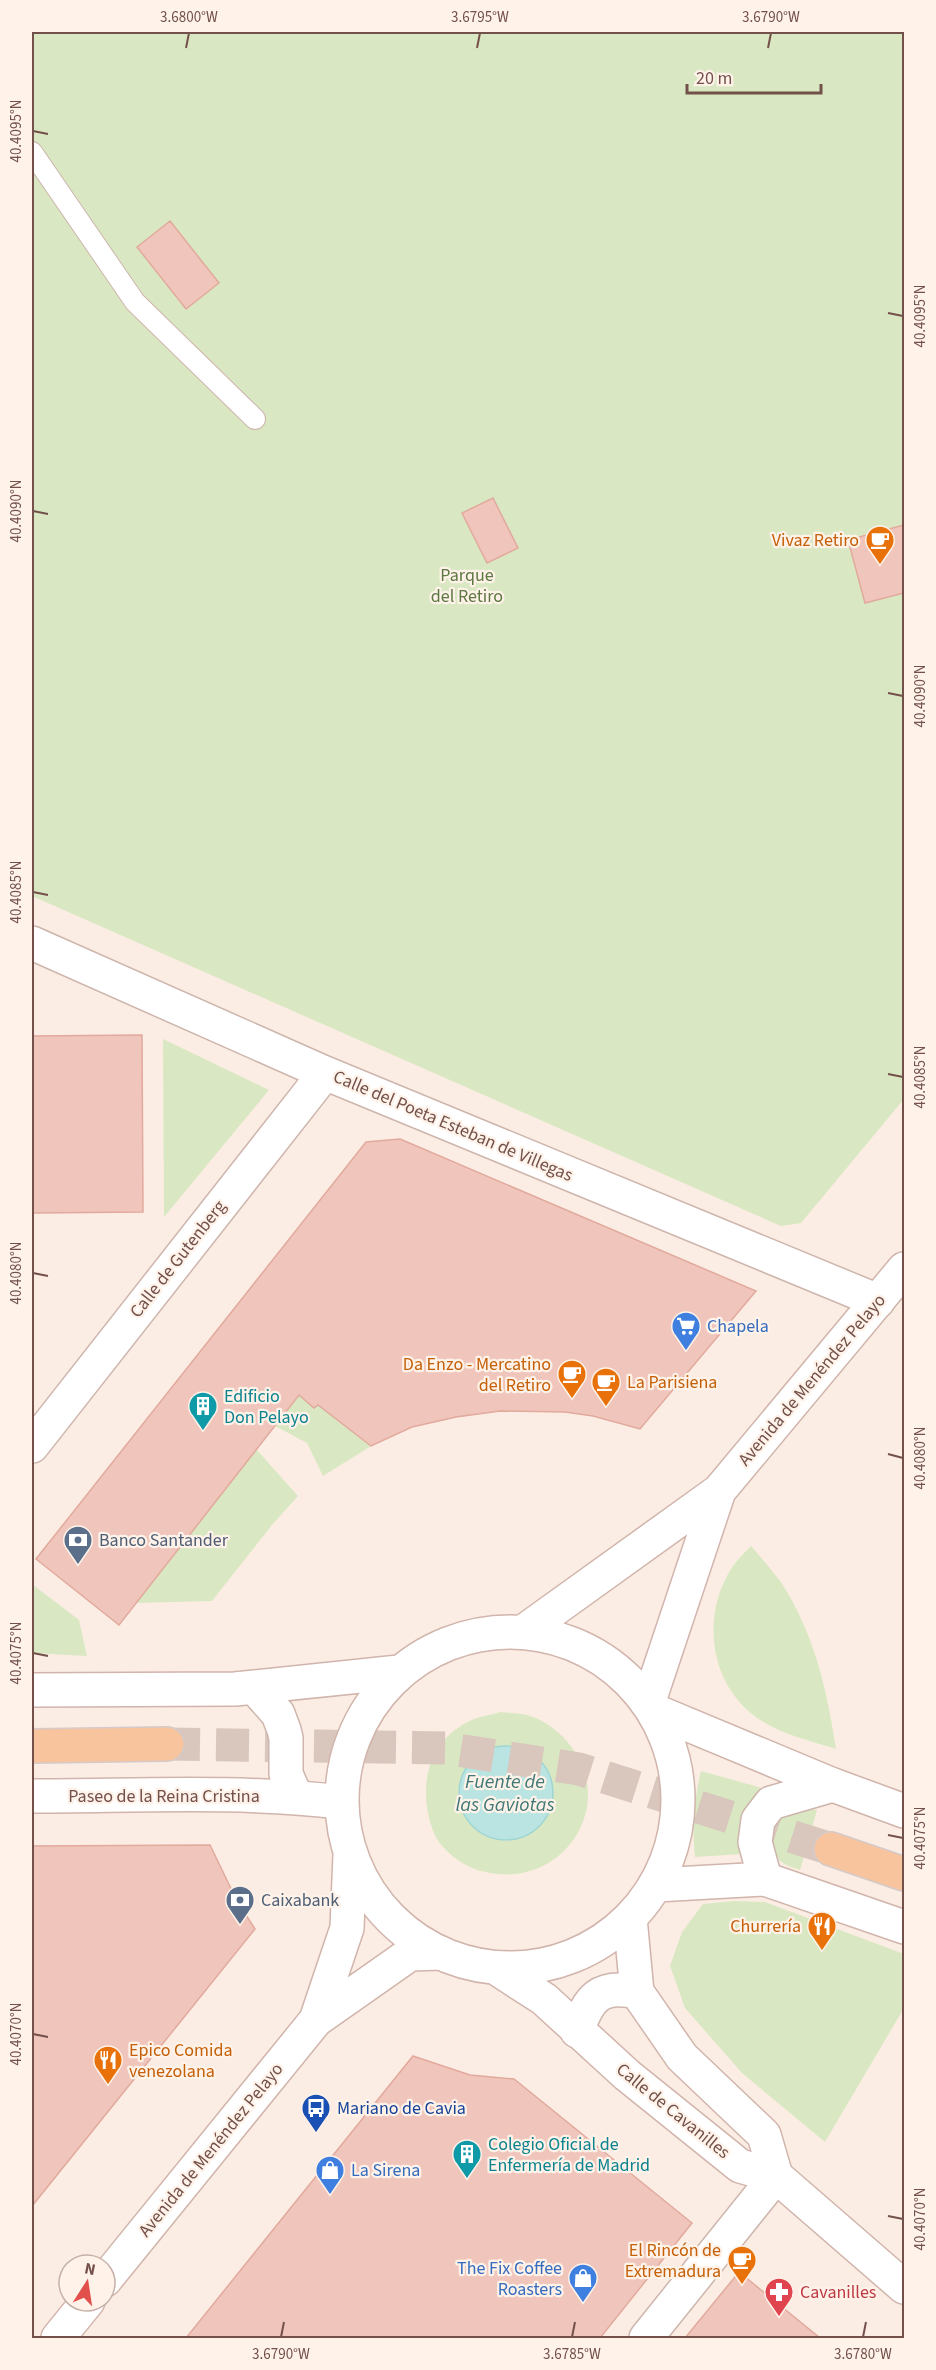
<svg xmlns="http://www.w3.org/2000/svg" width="936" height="2370" viewBox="0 0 936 2370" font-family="'Source Sans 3',sans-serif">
<rect width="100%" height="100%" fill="#fbede3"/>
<path fill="#d9e8c2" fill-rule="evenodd" d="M 32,32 L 904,32 L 904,1099 L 801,1223 L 781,1226 L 32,896 Z
M 163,1039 L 269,1090 L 164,1217 Z
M 299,1395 L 314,1408 L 318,1405 L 371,1446 L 323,1476 L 307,1443 L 275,1426 Z
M 256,1449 L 298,1496 L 272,1525 L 212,1601 L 135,1603 Z
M 751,1546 C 763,1560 776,1574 786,1590 C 816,1641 827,1691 836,1749 C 811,1741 784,1735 762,1721 C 710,1689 699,1616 733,1566 C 738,1559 745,1552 751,1546 Z
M 32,1584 L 79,1620 L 87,1656 L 32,1653 Z
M 500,1712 C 509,1713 519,1713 527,1715 C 541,1719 553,1727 562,1736 C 624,1797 566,1894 481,1871 C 462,1866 440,1849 433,1831 C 417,1787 427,1739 474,1719 C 482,1716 492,1715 500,1712 ZM 501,1747 L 524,1750 L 542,1764 L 548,1774 L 548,1814 L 534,1831 L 516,1840 L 505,1841 L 485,1836 L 460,1804 L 458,1793 L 460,1781 L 471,1761 L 480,1754 Z
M 701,1771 L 762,1788 C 742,1808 737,1827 742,1854 L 695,1857 C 692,1827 694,1800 701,1771 Z
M 800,1805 L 817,1810 L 800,1870 C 771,1861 773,1854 766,1827 L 771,1818 Z
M 734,1901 L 765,1902 L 904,1954 L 904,2008 L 825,2142 L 742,2073 L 685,2008 L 670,1966 L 682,1932 L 703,1904 Z"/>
<path fill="#b9e4e2" stroke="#9fd6d3" stroke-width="1.5" d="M459 1793a47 47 0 1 1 94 0a47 47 0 1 1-94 0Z"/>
<path fill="#f0c6bc" stroke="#e2a99d" stroke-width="1.5" d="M 170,221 L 219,283 L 186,309 L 137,247 Z
M 493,498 L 518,548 L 487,563 L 462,513 Z
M 904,525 L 904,593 L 865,603 L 848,540 Z
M 142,1035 L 143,1212 L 32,1213 L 32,1036 Z
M 400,1139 L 756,1291 L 640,1429 L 593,1416 L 565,1412 L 500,1411 L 456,1417 L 412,1427 L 371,1446 L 318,1405 L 314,1408 L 299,1395 L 119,1625 L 36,1559 L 366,1142 Z
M 210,1845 L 237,1901 L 255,1929 L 32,2206 L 32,1846 Z
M 413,2056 L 470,2075 L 514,2079 L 692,2223 L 600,2338 L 186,2338 Z
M 739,2272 L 820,2338 L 685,2338 Z"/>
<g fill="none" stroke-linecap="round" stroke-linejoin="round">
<path stroke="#d9c6bd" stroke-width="33" stroke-dasharray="33 16" stroke-linecap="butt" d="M 167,1744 L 445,1748 L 579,1769 L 831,1849"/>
<g stroke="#ceb5ad" stroke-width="22">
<path id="lane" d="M 32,152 L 135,302 L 255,419"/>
</g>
<g stroke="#ceb5ad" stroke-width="36">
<path id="street" d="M 32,943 L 325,1073 L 878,1301
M 32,1446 L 325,1073
M 255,1688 L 278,1714 L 284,1730 L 286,1738 L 286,1774 L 296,1797
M 765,1879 L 755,1842 L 758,1820 L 771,1803 L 833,1785
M 577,2031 C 589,1998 599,1984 637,1992
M 646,2338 L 776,2176"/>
</g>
<g stroke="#d1b4ab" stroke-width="36">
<path id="secondary" d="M 523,1632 L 719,1491 L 904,1269
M342 1800a168 168 0 1 1 336 0a168 168 0 1 1-336 0Z
M 32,1690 L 235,1689 L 399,1672
M 648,1704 L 719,1491
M 653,1710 L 833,1785 L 904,1811
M 32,1796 C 135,1796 238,1790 341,1802
M 656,1885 L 765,1879 L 904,1927
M 630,1918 L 637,1992 L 682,2057 L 764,2135 L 776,2176
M 496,1968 L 544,1999 L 627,2075 L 740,2166 L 776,2176 L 904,2287
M 316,2020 L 347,1928 L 350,1855
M 105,2280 L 316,2020 L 410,1954 L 441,1953
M 58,2338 L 88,2301"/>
</g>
<g stroke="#d5cac9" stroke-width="36">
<path id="primary" d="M 32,1746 L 167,1744
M 831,1849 L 904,1874"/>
</g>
<use href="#lane" stroke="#fff" stroke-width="20"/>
<use href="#street" stroke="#fff" stroke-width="33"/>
<use href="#secondary" stroke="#fff" stroke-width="33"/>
<use href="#primary" stroke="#f8c49e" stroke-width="33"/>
</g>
<path fill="none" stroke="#73504a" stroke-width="2" d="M 186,48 L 189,33M 477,48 L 480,33M 768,48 L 771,33M 33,131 L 48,134M 888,313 L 903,316M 33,511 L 48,514M 888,693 L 903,696M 33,892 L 48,895M 888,1074 L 903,1077M 33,1273 L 48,1276M 888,1454 L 903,1458M 33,1653 L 48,1656M 888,1835 L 903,1838M 33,2034 L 48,2037M 888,2216 L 903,2219M 281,2337 L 284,2322M 572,2337 L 575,2322M 863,2337 L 866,2322"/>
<defs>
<g id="cafe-pin" transform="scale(1.5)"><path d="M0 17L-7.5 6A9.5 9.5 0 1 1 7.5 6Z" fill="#e8710a" stroke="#fef2e9"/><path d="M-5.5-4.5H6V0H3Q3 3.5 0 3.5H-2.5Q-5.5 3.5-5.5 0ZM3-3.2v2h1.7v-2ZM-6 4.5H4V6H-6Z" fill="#fff"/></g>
<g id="supermarket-pin" transform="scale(1.5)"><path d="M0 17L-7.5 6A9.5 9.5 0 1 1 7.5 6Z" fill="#3f7fe0" stroke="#fef2e9"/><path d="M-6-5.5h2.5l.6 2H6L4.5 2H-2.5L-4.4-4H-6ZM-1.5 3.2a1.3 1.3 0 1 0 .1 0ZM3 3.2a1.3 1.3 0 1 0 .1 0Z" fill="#fff"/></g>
<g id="building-pin" transform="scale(1.5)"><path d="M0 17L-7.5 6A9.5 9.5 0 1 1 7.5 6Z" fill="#0f9aa8" stroke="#fef2e9"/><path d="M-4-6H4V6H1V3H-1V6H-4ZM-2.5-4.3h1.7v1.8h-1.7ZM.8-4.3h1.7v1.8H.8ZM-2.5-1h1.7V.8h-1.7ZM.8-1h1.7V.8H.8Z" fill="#fff"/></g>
<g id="bank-pin" transform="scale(1.5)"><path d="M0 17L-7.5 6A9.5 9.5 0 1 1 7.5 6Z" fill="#5c6f8a" stroke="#fef2e9"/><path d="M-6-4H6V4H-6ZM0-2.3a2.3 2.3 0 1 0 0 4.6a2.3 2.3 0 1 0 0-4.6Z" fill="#fff"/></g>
<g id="restaurant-pin" transform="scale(1.5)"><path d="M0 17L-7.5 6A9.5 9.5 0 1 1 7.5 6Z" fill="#e8710a" stroke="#fef2e9"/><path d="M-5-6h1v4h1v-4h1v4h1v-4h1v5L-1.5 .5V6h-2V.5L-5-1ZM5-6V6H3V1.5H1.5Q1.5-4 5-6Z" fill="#fff"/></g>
<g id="bus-pin" transform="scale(1.5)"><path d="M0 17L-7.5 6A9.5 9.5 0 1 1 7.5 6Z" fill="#1a4fb4" stroke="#fef2e9"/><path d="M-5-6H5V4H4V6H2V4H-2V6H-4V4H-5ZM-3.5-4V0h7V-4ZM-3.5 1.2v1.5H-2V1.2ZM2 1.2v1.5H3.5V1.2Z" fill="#fff"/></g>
<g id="shop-pin" transform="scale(1.5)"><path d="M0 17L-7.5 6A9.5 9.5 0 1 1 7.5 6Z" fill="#3f7fe0" stroke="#fef2e9"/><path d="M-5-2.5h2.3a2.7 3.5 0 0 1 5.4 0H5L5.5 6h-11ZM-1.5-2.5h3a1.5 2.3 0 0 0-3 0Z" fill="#fff"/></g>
<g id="pharmacy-pin" transform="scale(1.5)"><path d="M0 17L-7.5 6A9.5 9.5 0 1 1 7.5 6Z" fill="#e0444e" stroke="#fef2e9"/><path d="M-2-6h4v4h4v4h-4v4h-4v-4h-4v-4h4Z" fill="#fff"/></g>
</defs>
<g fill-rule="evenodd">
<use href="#cafe-pin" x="880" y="540"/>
<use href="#supermarket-pin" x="686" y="1326"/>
<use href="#cafe-pin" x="572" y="1374"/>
<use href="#cafe-pin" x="606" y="1382"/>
<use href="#building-pin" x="203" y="1406"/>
<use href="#bank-pin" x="78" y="1540"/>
<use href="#bank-pin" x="240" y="1900"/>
<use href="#restaurant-pin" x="822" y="1926"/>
<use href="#restaurant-pin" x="108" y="2060"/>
<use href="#bus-pin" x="316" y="2108"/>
<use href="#building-pin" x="467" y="2154"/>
<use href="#shop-pin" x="330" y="2170"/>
<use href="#cafe-pin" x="742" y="2260"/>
<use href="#shop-pin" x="583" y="2278"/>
<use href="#pharmacy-pin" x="779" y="2292"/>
</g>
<g text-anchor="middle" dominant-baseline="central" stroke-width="4.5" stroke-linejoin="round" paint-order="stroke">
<g font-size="18" fill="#c56008" stroke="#fef2e9" text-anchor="end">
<text x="859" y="540">Vivaz Retiro</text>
<text x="551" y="1364">Da Enzo - Mercatino<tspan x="551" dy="21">del Retiro</tspan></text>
<text x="627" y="1382" text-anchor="start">La Parisiena</text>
<text x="801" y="1926">Churrería</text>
<text x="129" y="2050" text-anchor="start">Epico Comida<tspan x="129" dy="21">venezolana</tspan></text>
<text x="721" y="2250">El Rincón de<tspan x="721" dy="21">Extremadura</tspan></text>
</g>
<g font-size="18" fill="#5e7842" stroke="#fef2e9">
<text x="467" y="575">Parque<tspan x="467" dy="21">del Retiro</tspan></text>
</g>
<g font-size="18" fill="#73504a" stroke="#fef2e9">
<text transform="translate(453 1126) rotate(23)">Calle del Poeta Esteban de Villegas</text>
<text transform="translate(178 1259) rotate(-52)">Calle de Gutenberg</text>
<text transform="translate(812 1380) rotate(-50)">Avenida de Menéndez Pelayo</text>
<text x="164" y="1796">Paseo de la Reina Cristina</text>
<text transform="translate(673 2111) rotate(39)">Calle de Cavanilles</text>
<text transform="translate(211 2150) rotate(-51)">Avenida de Menéndez Pelayo</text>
</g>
<g font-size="18" fill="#366cbe" stroke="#fef2e9" text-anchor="start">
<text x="707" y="1326">Chapela</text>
<text x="351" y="2170">La Sirena</text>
<text x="562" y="2268" text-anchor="end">The Fix Coffee<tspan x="562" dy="21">Roasters</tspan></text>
</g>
<g font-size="18" fill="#0d838f" stroke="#fef2e9" text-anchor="start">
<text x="224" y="1396">Edificio<tspan x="224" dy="21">Don Pelayo</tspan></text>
<text x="488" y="2144">Colegio Oficial de<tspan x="488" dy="21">Enfermería de Madrid</tspan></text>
</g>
<g font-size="18" fill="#4e5e75" stroke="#fef2e9" text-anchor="start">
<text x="99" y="1540">Banco Santander</text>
<text x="261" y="1900">Caixabank</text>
</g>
<g font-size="18" fill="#164399" stroke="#fef2e9" text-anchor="start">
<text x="337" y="2108">Mariano de Cavia</text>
</g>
<g font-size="18" fill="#be3a42" stroke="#fef2e9" text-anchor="start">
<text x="800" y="2292">Cavanilles</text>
</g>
<g font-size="20" font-style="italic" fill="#3f7876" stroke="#fef2e9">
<text x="505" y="1782">Fuente de<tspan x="505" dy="23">las Gaviotas</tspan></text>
</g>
</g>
<rect width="936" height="2370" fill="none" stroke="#fef2e9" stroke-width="66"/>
<g transform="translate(87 2283) rotate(12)"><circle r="28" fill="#fef2e9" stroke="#c6b1a9" stroke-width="1.5"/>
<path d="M0-4.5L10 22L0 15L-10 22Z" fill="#e2504c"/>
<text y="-9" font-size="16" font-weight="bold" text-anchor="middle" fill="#73504a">N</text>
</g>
<path d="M687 84v9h134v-9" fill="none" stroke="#73504a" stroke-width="3"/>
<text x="696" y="84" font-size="18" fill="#73504a" stroke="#fef2e9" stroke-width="4.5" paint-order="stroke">20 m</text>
<rect x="33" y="33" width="870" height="2304" fill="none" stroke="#73504a" stroke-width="2"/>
<g font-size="15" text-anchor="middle" fill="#73504a">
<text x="189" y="22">3.6800°W</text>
<text x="480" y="22">3.6795°W</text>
<text x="771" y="22">3.6790°W</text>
<text transform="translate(16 131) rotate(-90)" y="5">40.4095°N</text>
<text transform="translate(920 316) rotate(-90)" y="5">40.4095°N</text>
<text transform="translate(16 511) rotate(-90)" y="5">40.4090°N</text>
<text transform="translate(920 696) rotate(-90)" y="5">40.4090°N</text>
<text transform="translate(16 892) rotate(-90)" y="5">40.4085°N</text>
<text transform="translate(920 1077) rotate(-90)" y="5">40.4085°N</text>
<text transform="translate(16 1273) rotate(-90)" y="5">40.4080°N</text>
<text transform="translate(920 1458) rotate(-90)" y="5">40.4080°N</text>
<text transform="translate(16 1653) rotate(-90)" y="5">40.4075°N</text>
<text transform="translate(920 1838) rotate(-90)" y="5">40.4075°N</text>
<text transform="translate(16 2034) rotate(-90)" y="5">40.4070°N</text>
<text transform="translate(920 2219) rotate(-90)" y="5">40.4070°N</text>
<text x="281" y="2359">3.6790°W</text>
<text x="572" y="2359">3.6785°W</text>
<text x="863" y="2359">3.6780°W</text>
</g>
</svg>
